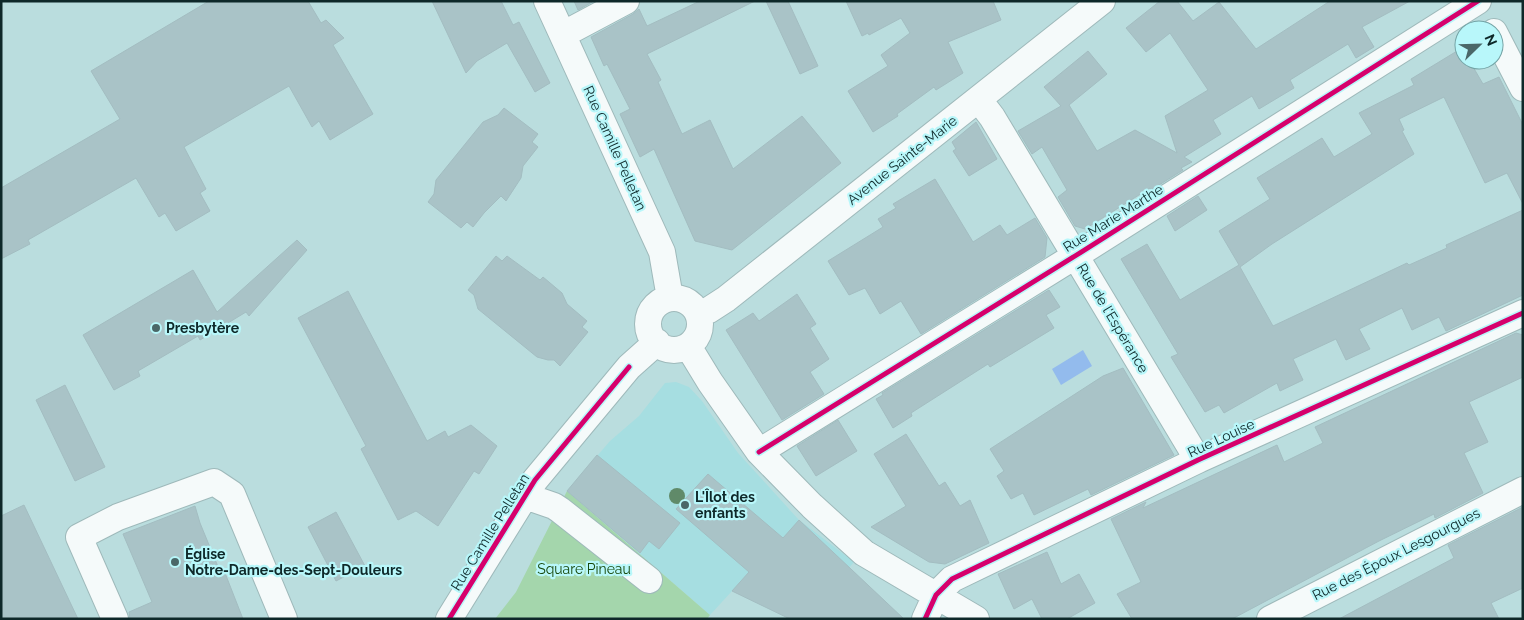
<svg xmlns="http://www.w3.org/2000/svg" width="1524" height="620" viewBox="0 0 1524 620" font-family="Raleway,sans-serif">
<rect width="100%" height="100%" fill="#baddde"/>
<path fill="#a6dee1" d="M 676,382 L 689,387 L 702,401 L 738,453 L 799,520 L 854,562 L 804,619 L 732,591 L 710,615 L 567,491 L 610,441 L 639,416 L 665,383 Z"/>
<path fill="#a4d6ac" d="M 567,491 L 710,615 L 707,619 L 495,619 L 516,592 Z"/>
<path fill="#93bbed" d="M 1083,350 L 1092,366 L 1061,385 L 1052,369 Z"/>
<path fill="#a9c3c7" stroke="#a3bdc1" d="M 209,1 L 308,1 L 321,23 L 326,20 L 344,38 L 333,45 L 373,114 L 330,140 L 319,121 L 312,127 L 289,86 L 184,147 L 206,189 L 200,193 L 210,211 L 176,231 L 165,213 L 159,217 L 136,178 L 28,240 L 30,244 L 1,259 L 1,188 L 120,119 L 91,71 Z
M 432,1 L 501,1 L 513,25 L 519,22 L 550,83 L 535,92 L 507,43 L 477,61 L 466,73 Z
M 574,1 L 594,1 L 578,10 Z
M 700,1 L 755,1 L 647,54 L 661,80 L 658,82 L 682,134 L 710,120 L 733,169 L 802,116 L 841,163 L 732,250 L 695,241 L 654,149 L 640,157 L 620,114 L 630,109 L 607,64 L 604,66 L 591,37 L 633,14 L 639,9 L 647,26 Z
M 766,1 L 788,1 L 818,66 L 800,74 Z
M 846,1 L 993,1 L 1001,20 L 948,42 L 963,73 L 936,90 L 934,87 L 897,114 L 898,116 L 873,132 L 848,91 L 888,66 L 881,55 L 910,33 L 901,18 L 869,35 L 868,33 L 862,36 Z
M 1160,1 L 1177,1 L 1193,21 L 1219,2 L 1256,49 L 1330,1 L 1410,1 L 1362,27 L 1374,47 L 1356,58 L 1348,44 L 1290,80 L 1294,88 L 1259,109 L 1252,96 L 1213,120 L 1221,134 L 1184,157 L 1192,162 L 1181,168 L 1183,170 L 1151,190 L 1150,188 L 1085,229 L 1075,226 L 1058,197 L 1067,190 L 1042,147 L 1032,154 L 1018,131 L 1061,106 L 1044,87 L 1088,51 L 1107,74 L 1069,105 L 1097,151 L 1135,130 L 1177,153 L 1165,116 L 1208,90 L 1170,33 L 1146,52 L 1126,28 Z
M 1462,48 L 1464,52 L 1464,60 L 1469,60 L 1483,84 L 1499,77 L 1523,125 L 1523,204 L 1507,173 L 1485,183 L 1444,97 L 1399,119 L 1404,130 L 1402,131 L 1414,154 L 1272,244 L 1240,267 L 1273,326 L 1407,263 L 1409,265 L 1447,248 L 1446,245 L 1523,210 L 1523,295 L 1446,331 L 1439,317 L 1412,330 L 1402,308 L 1359,329 L 1370,349 L 1346,360 L 1336,339 L 1293,359 L 1303,380 L 1280,391 L 1277,383 L 1224,413 L 1219,405 L 1205,412 L 1171,357 L 1178,354 L 1121,259 L 1147,244 L 1180,300 L 1239,265 L 1219,231 L 1270,199 L 1257,178 L 1322,138 L 1334,157 L 1372,134 L 1359,113 L 1414,85 L 1411,79 Z
M 504,108 L 538,134 L 532,142 L 538,147 L 523,166 L 521,178 L 506,201 L 501,196 L 484,213 L 473,227 L 467,222 L 461,228 L 428,202 L 434,194 L 436,180 L 483,122 L 498,115 Z
M 976,122 L 997,159 L 969,176 L 953,151 L 956,149 L 952,142 Z
M 935,179 L 973,242 L 1000,225 L 1007,235 L 1035,218 L 1047,238 L 1045,257 L 921,334 L 901,301 L 880,314 L 865,288 L 849,295 L 828,261 L 883,227 L 878,219 L 896,208 L 893,204 Z
M 1198,196 L 1207,210 L 1175,231 L 1167,216 Z
M 297,240 L 307,250 L 249,316 L 246,312 L 200,340 L 198,336 L 138,371 L 140,376 L 114,390 L 83,335 L 193,270 L 217,312 Z
M 496,256 L 502,261 L 507,256 L 540,280 L 543,277 L 562,293 L 567,304 L 587,321 L 582,327 L 588,332 L 560,366 L 554,360 L 548,360 L 537,357 L 478,309 L 474,295 L 468,290 Z
M 1049,290 L 1060,307 L 1046,315 L 1054,328 L 990,367 L 988,364 L 911,413 L 912,416 L 893,428 L 876,399 L 883,395 L 882,393 Z
M 348,291 L 427,441 L 445,431 L 448,437 L 471,425 L 497,446 L 479,474 L 474,471 L 438,526 L 416,511 L 398,520 L 361,449 L 366,446 L 298,318 Z
M 797,294 L 816,324 L 810,328 L 829,359 L 810,372 L 824,394 L 782,420 L 726,330 L 753,313 L 759,321 Z
M 1516,333 L 1523,335 L 1523,377 L 1469,402 L 1488,442 L 1464,453 L 1483,493 L 1435,518 L 1434,514 L 1379,541 L 1232,619 L 1132,619 L 1117,594 L 1141,582 L 1111,519 L 1146,502 L 1143,508 L 1277,445 L 1284,462 L 1323,443 L 1315,427 Z
M 1123,368 L 1174,455 L 1091,495 L 1088,489 L 1034,515 L 1023,493 L 1011,499 L 997,476 L 1004,471 L 990,449 L 1103,376 Z
M 65,385 L 105,467 L 75,481 L 36,400 Z
M 838,420 L 857,451 L 816,476 L 797,446 Z
M 906,434 L 939,486 L 945,482 L 960,506 L 970,500 L 989,543 L 945,564 L 929,562 L 871,527 L 906,506 L 874,454 Z
M 597,455 L 680,523 L 659,549 L 649,541 L 640,553 L 567,491 Z
M 708,474 L 783,538 L 799,520 L 904,619 L 790,619 L 732,591 L 749,572 L 676,509 Z
M 24,505 L 78,619 L 1,619 L 1,516 Z
M 195,506 L 200,523 L 221,574 L 225,573 L 243,619 L 130,619 L 129,612 L 152,602 L 123,534 Z
M 1523,507 L 1523,588 L 1491,603 L 1499,619 L 1339,619 L 1454,558 L 1448,545 Z
M 336,512 L 365,566 L 336,581 L 308,527 Z
M 1047,552 L 1061,584 L 1079,574 L 1095,603 L 1067,619 L 1042,619 L 1032,599 L 1014,609 L 998,574 Z"/>
<g fill="none" stroke-linecap="round" stroke-linejoin="round">
<g stroke="#9eb9ba" stroke-width="28">
<path id="minor" d="M 547,1 L 662,252 L 670,298
M 1494,32 L 1523,88
M 564,34 L 626,1
M 979,100 L 992,117 L 1198,460
M648 324a26 26 0 1 1 52 0a26 26 0 1 1-52 0Z
M 698,314 L 709,310 L 726,299 L 1102,1
M 688,346 L 710,382 L 759,452 L 812,506 L 864,553 L 976,619
M 759,452 L 1075,256 L 1478,1
M 525,496 L 554,506 L 560,510 L 649,580
M 115,619 L 79,537 L 118,517 L 214,482 L 232,494 L 284,619
M 449,619 L 535,480 L 629,367 L 657,342
M 925,619 L 936,595 L 952,579 L 1198,460 L 1523,313
M 1270,619 L 1523,490"/>
</g>
<use href="#minor" stroke="#f5fafa" stroke-width="26"/>
<g stroke="#b8f7fa" stroke-width="8">
<path id="cycleway" d="M 759,452 L 1075,256 L 1478,1
M 449,619 L 535,480 L 629,367
M 925,619 L 936,595 L 952,579 L 1198,460 L 1523,313"/>
</g>
<use href="#cycleway" stroke="#d6006c" stroke-width="5"/>
</g>
<circle fill="#608a69" cx="677" cy="496" r="8"/>
<g fill="#4a6768" stroke="#b8f7fa" stroke-width="2">
<circle cx="156" cy="328" r="5"/>
<circle cx="685" cy="505" r="5"/>
<circle cx="175" cy="562" r="5"/>
</g>
<g text-anchor="middle" dominant-baseline="central" stroke-width="4.5" stroke-linejoin="round" paint-order="stroke">
<g font-size="14" fill="#0e2829" stroke="#b8f7fa">
<text transform="translate(615 148) rotate(66)">Rue Camille Pelletan</text>
<text transform="translate(902 160) rotate(-38)">Avenue Sainte-Marie</text>
<text transform="translate(1113 218) rotate(-32)">Rue Marie Marthe</text>
<text transform="translate(1113 318) rotate(59)">Rue de l'Espérance</text>
<text transform="translate(1221 438) rotate(-25)">Rue Louise</text>
<text transform="translate(490 532) rotate(-58)">Rue Camille Pelletan</text>
<text transform="translate(1396 554) rotate(-27)">Rue des Époux Lesgourgues</text>
</g>
<g font-size="14" font-weight="bold" fill="#0e2829" stroke="#b8f7fa" text-anchor="start">
<text x="166" y="328">Presbytère</text>
<text x="695" y="497">L'Îlot des<tspan x="695" dy="16">enfants</tspan></text>
<text x="185" y="554">Église<tspan x="185" dy="16">Notre-Dame-des-Sept-Douleurs</tspan></text>
</g>
<g font-size="14" fill="#17470a" stroke="#b8f7fa">
<text x="584" y="569">Square Pineau</text>
</g>
</g>
<rect width="1524" height="620" fill="none" stroke="#0e2829" stroke-width="5"/>
<g transform="translate(1479 45) rotate(67)"><circle r="24" fill="#b8f7fa" stroke="#74a4a6"/>
<path d="M0-4L9 19L0 12L-9 19Z" fill="#4a6768"/>
<text y="-8" font-size="14" font-weight="bold" text-anchor="middle" fill="#0e2829">N</text>
</g>
</svg>
